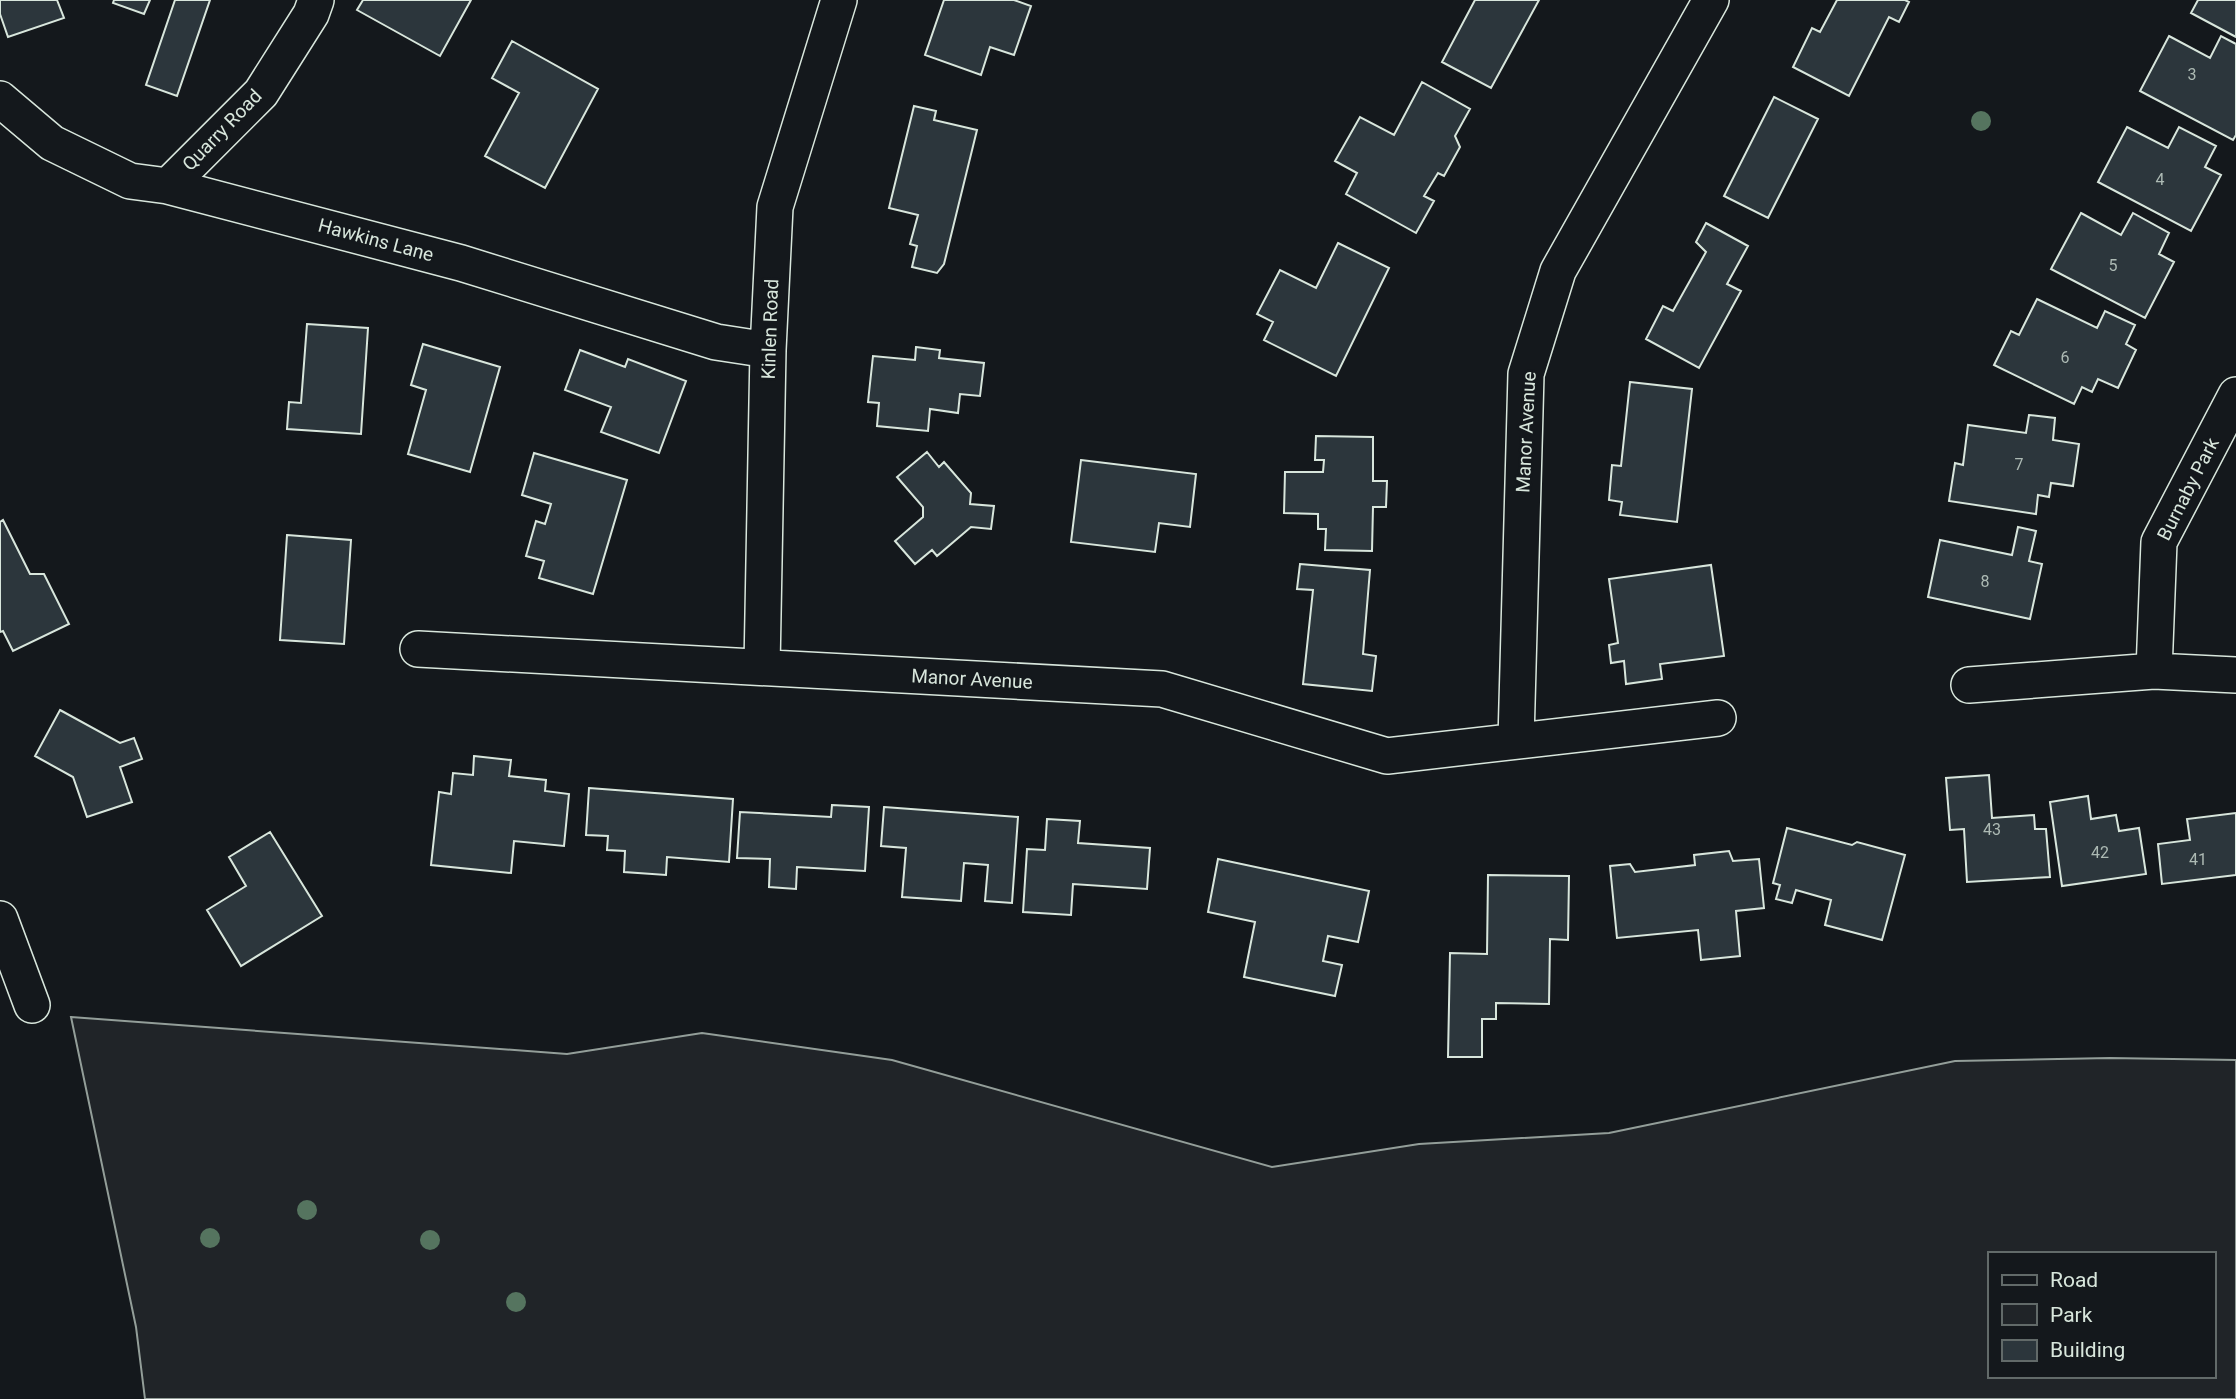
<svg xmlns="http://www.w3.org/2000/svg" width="2236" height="1399" viewBox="0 0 2236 1399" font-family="Roboto,sans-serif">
<rect width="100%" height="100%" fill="#14181c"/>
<path fill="#202428" stroke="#939e99" stroke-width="2" fill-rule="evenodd" d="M 71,1017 L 567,1054 L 702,1033 L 892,1060 L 1272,1167 L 1419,1144 L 1609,1133 L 1955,1061 L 2110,1058 L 2236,1060 L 2236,1399 L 145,1399 L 136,1327 ZM 1989,1254 L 2213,1254 L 2213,1376 L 1989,1376 Z"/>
<path fill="#2c363c" stroke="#d8e6dc" stroke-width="2" d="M 0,0 L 57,0 L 64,18 L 8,37 L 0,14 Z
M 114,0 L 150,0 L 144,14 L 113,3 Z
M 175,0 L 210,0 L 177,96 L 146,85 Z
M 363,0 L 471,0 L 440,56 L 357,10 Z
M 944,0 L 1014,0 L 1031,6 L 1014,55 L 990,47 L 981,75 L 925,55 Z
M 1475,0 L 1539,0 L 1491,88 L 1442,62 Z
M 1837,0 L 1905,0 L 1909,2 L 1899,22 L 1889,17 L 1849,96 L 1793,67 L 1812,28 L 1820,32 Z
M 2198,0 L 2236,0 L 2236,37 L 2191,13 Z
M 2169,36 L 2210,58 L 2221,36 L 2236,44 L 2236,135 L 2233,140 L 2140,91 Z
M 512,41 L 598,89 L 545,188 L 485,156 L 519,93 L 492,78 Z
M 1422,82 L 1470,109 L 1455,136 L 1460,147 L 1444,176 L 1438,173 L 1424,196 L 1434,201 L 1416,233 L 1346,194 L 1357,173 L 1335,161 L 1360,117 L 1394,135 Z
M 1774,97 L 1818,119 L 1768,218 L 1724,196 Z
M 914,106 L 936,111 L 934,120 L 977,130 L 944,264 L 937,273 L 912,267 L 917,246 L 910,244 L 918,215 L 889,208 Z
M 2127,127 L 2168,148 L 2179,127 L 2216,146 L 2205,167 L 2221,175 L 2191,231 L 2098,182 Z
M 2081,213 L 2121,235 L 2133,213 L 2169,233 L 2159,254 L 2174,262 L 2145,318 L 2051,269 Z
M 1706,223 L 1748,246 L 1727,284 L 1741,291 L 1699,368 L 1646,339 L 1663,306 L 1673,311 L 1706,252 L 1696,242 Z
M 1338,243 L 1389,268 L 1336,376 L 1264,340 L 1273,322 L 1257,314 L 1280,270 L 1316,288 Z
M 2037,299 L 2097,328 L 2105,311 L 2135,325 L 2126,344 L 2136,350 L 2118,388 L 2098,379 L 2092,392 L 2082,387 L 2074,404 L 1994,365 L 2011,331 L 2019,335 Z
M 307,324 L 368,328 L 361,434 L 287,429 L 289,402 L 301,403 Z
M 423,344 L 500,367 L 470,472 L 408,454 L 426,390 L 411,385 Z
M 916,347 L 940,350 L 939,358 L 984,363 L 980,396 L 960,394 L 958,413 L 930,409 L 928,431 L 877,426 L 879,403 L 868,402 L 873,356 L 915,360 Z
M 580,350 L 625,367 L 628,359 L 686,381 L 659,453 L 601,432 L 611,407 L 565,390 Z
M 1630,382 L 1692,389 L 1677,522 L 1620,515 L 1622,502 L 1609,500 L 1612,465 L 1621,466 Z
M 2029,415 L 2055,418 L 2053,440 L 2079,444 L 2073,486 L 2051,483 L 2049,497 L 2038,495 L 2036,514 L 1949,501 L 1955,463 L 1963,465 L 1968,425 L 2026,433 Z
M 1316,436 L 1373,437 L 1373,481 L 1387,481 L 1386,507 L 1373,507 L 1372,551 L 1325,550 L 1326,529 L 1318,529 L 1318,514 L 1284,513 L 1285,472 L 1323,472 L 1324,460 L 1315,460 Z
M 927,452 L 939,467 L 944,462 L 971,493 L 970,504 L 994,506 L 991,529 L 971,527 L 937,556 L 932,550 L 915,564 L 895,541 L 923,517 L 923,507 L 897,477 Z
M 534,453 L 627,480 L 593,594 L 539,578 L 544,561 L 526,556 L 536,521 L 545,524 L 551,504 L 522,495 Z
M 1081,460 L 1196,474 L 1190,527 L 1159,523 L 1155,552 L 1071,542 Z
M 3,520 L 30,574 L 44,574 L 69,624 L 13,651 L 3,631 L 0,632 L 0,522 Z
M 2018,527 L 2036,531 L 2029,561 L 2042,564 L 2030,619 L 1928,597 L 1940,540 L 2012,555 Z
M 287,535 L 351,540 L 344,644 L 280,640 Z
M 1300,564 L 1370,570 L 1363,654 L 1376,656 L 1372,691 L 1303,684 L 1313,590 L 1297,589 Z
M 1711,565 L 1724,656 L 1660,664 L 1662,679 L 1626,684 L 1624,661 L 1611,663 L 1609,645 L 1618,643 L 1609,579 Z
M 60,710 L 120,743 L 134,738 L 142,759 L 120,767 L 132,802 L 87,817 L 73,777 L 35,756 Z
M 474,756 L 511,760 L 509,776 L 546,780 L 545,791 L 569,794 L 564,846 L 514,841 L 511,873 L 431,865 L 439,792 L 451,794 L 453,773 L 473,775 Z
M 1989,775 L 1992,818 L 2034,815 L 2035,829 L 2046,829 L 2050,877 L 1967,882 L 1964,829 L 1950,830 L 1946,778 Z
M 589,788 L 733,799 L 729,862 L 667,857 L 666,875 L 624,872 L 625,851 L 607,850 L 608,836 L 586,835 Z
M 2088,796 L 2091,819 L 2116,815 L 2119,831 L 2139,828 L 2146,874 L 2062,886 L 2050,802 Z
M 832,805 L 869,807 L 865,871 L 797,867 L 796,889 L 769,887 L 770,859 L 737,858 L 740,812 L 831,817 Z
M 884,807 L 1018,817 L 1012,903 L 985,901 L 988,865 L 964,863 L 961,901 L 902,897 L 906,848 L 881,846 Z
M 2236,813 L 2236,875 L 2162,884 L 2158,844 L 2190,840 L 2187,819 Z
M 1047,819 L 1080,821 L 1078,843 L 1150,848 L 1147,889 L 1073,884 L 1071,915 L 1023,912 L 1027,849 L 1045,850 Z
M 1787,828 L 1852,845 L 1857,842 L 1905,855 L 1882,940 L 1825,925 L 1831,900 L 1796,890 L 1792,903 L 1776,899 L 1780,885 L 1773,883 Z
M 270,832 L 322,916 L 241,966 L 207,910 L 246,886 L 229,857 Z
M 1729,851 L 1733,861 L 1759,859 L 1764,908 L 1736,911 L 1740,956 L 1701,960 L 1698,930 L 1617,938 L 1610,866 L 1630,864 L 1635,872 L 1695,865 L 1694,855 Z
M 1218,859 L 1369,891 L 1358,942 L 1328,936 L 1323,961 L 1342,965 L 1335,996 L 1244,977 L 1255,922 L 1208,912 Z
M 1488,875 L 1569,876 L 1568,940 L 1550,939 L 1549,1004 L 1496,1003 L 1496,1019 L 1482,1019 L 1482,1057 L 1448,1057 L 1450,953 L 1487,954 Z"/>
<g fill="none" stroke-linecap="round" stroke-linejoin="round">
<g stroke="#d8e6dc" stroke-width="38">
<path id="street" d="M 0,99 L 52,143 L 130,181 L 168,186 L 461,263 L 716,342 L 768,350
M 168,186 L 261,93 L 311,14 L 316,0
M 418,649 L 1162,689 L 1387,756 L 1718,718
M 762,667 L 768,350 L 775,207 L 839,0
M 2154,671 L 2159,542 L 2236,395
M 1969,685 L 2154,671 L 2236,675
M 1516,740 L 1526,374 L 1558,271 L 1711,0
M 0,919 L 32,1005"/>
</g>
<use href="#street" stroke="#14181c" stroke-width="35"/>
</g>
<g fill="#55745f">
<circle cx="1981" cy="121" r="10"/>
<circle cx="307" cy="1210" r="10"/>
<circle cx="210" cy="1238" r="10"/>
<circle cx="430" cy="1240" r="10"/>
<circle cx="516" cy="1302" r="10"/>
</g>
<g text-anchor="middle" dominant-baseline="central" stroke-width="5" stroke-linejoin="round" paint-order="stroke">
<g font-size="16" fill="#adbab4">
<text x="2192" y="74">3</text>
<text x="2160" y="179">4</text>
<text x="2113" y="265">5</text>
<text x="2065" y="357">6</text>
<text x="2019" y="464">7</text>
<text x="1985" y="581">8</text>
<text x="1992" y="829">43</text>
<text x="2100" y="852">42</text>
<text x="2198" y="859">41</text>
</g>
<g font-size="19" fill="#d8e6dc" stroke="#14181c">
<text transform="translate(222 130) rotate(-46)">Quarry Road</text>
<text transform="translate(376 240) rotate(15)">Hawkins Lane</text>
<text transform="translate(770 329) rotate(-88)">Kinlen Road</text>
<text transform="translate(1526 432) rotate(-87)">Manor Avenue</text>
<text transform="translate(2188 489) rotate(-63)">Burnaby Park</text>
<text transform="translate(972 679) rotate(3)">Manor Avenue</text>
</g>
</g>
<rect x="1988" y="1252" width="228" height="126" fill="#14181c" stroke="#626a69" stroke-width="2"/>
<rect x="2002" y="1275" width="35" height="10" fill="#14181c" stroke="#626a69" stroke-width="2"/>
<text x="2050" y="1287" font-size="21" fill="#d8e6dc">Road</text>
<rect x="2002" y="1304" width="35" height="21" fill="#202428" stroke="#626a69" stroke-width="2"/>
<text x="2050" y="1322" font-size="21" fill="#d8e6dc">Park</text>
<rect x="2002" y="1340" width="35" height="21" fill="#2c363c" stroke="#626a69" stroke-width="2"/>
<text x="2050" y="1357" font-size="21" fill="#d8e6dc">Building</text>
</svg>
